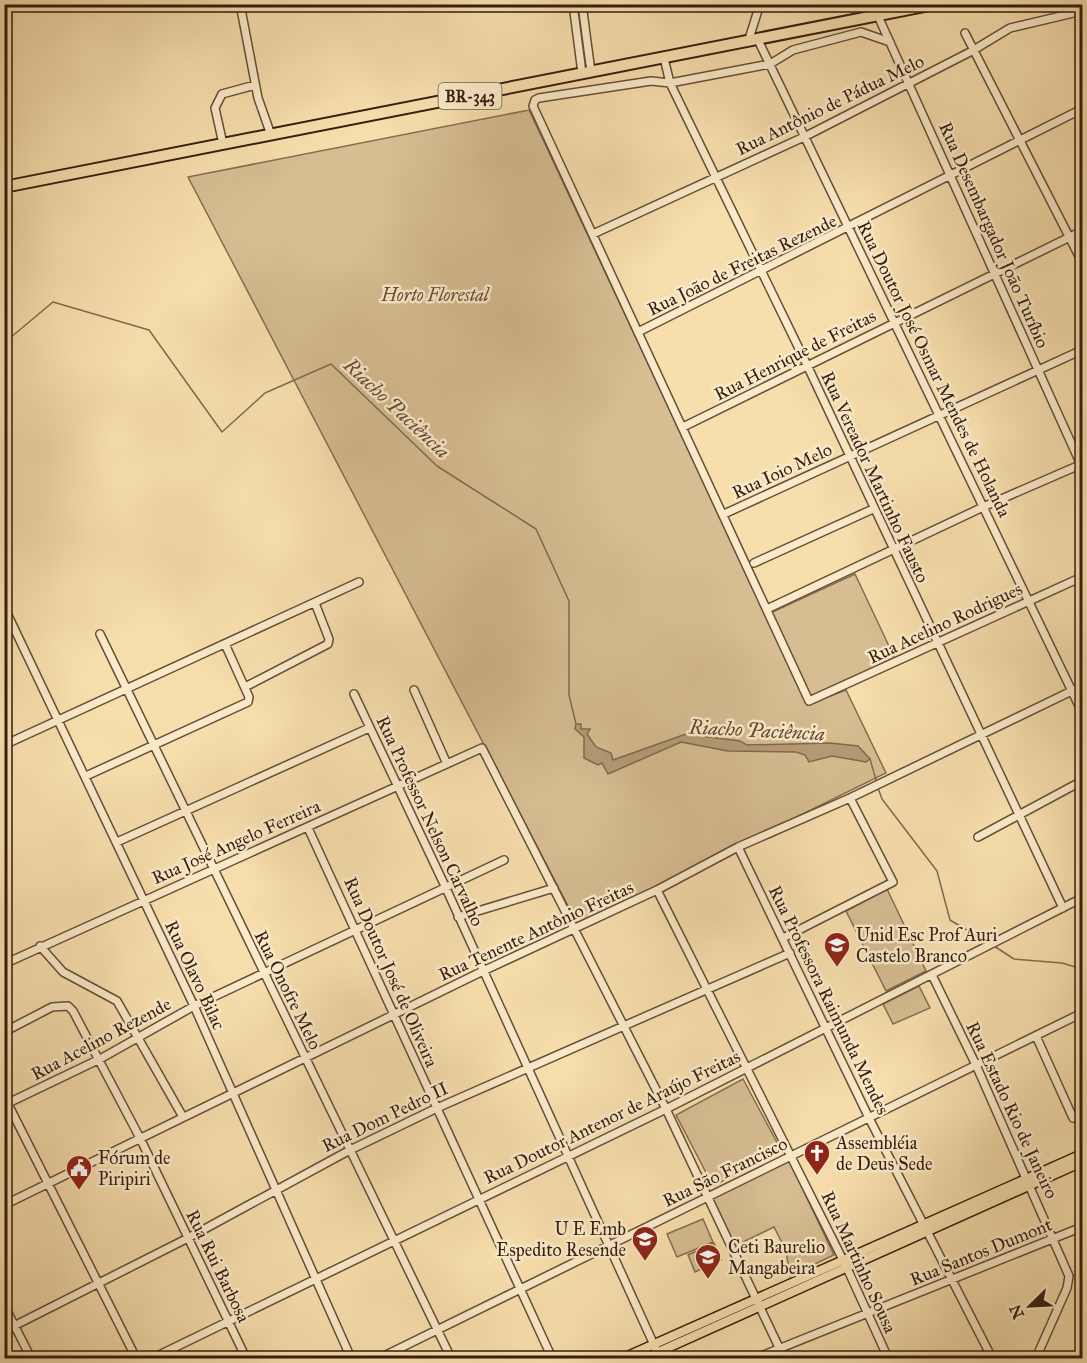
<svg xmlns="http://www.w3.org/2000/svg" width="1087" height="1363" viewBox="0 0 1087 1363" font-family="'IM FELL Great Primer',serif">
<rect width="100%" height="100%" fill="#f7dead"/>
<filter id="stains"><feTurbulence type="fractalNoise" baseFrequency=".00333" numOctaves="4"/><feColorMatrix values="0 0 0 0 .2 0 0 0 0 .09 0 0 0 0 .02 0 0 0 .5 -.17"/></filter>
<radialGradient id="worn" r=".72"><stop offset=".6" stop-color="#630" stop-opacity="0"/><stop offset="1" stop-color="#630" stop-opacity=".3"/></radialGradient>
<path fill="#d6bd92" stroke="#866d50" stroke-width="1.5" d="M 529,110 L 766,615 L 855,574 L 897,663 L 805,701 L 807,705 L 846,690 L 886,773 L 578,925 L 188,177 Z
M 887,889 L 926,971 L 886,991 L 846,911 Z
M 919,986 L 930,1008 L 893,1024 L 883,1004 Z
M 743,1079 L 781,1150 L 713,1186 L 676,1115 Z
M 788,1158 L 834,1255 L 790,1276 L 786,1251 L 774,1227 L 733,1247 L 709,1195 Z
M 703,1219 L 713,1242 L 677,1257 L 667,1234 Z
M 714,1243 L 721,1260 L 695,1272 L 688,1255 Z"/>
<path fill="#b59c77" stroke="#82694d" stroke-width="1.5" d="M 576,724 L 581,724 L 581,729 L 590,729 L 587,734 L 596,747 L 611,753 L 613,760 L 686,734 L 740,741 L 747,745 L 830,743 L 858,746 L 870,759 L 866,762 L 832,756 L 809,762 L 805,755 L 796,752 L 728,751 L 681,742 L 608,774 L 602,763 L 598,765 L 584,758 L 584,737 L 575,729 Z"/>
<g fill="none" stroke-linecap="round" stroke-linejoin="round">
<path stroke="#82694d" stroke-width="1.5" d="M 4,343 L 53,302 L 149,330 L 222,432 L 265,393 L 331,364 L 437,466 L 536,529 L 569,601 L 569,695 L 576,724
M 870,759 L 877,783
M 878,788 L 882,799 L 937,871 L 950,920 L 987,942
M 994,946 L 1014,959 L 1062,963 L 1082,969"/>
<g stroke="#664d36" stroke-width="10">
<path id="minor" d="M 573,4 L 582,73
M 582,4 L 591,72
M 241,9 L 258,98 L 271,135
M 878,16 L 1082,467
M 965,33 L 1082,262
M 758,40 L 1082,712
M 748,42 L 760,4
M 890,42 L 861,32 L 793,50 L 770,64 L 670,83 L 651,81 L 539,98 L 535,100 L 533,106 L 809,701 L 1082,577
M 664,58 L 670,83 L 807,365 L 1063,908
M 223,144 L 215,108 L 222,94 L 255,85
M 593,234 L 806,136 L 972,51 L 1010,28 L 1082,11
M 638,332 L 1082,109
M 683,427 L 1082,231
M 724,514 L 1082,350
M 754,563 L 873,509
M 4,607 L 194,1006 L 351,1358
M 767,609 L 983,507 L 1082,464
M 100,634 L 451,1358
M 245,687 L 328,644 L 329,639 L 315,603
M 414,690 L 447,764
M 354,694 L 445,886 L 660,1358
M 4,745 L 359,582
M 86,776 L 248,702 L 249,697 L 225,644
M 308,828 L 552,1358
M 978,837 L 1082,781
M 117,842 L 369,728
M 738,847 L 869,1118 L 992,1358
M 657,890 L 847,1268 L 888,1358
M 458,917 L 554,888
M 783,938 L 893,882 L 850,798
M 40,946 L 63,972 L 117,1001 L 183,1117
M 4,964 L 482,748 L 666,1109 L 784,1358
M 932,975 L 976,1065 L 1069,1276 L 1067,1288 L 1036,1358
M 4,1032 L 52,1007 L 68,1006 L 73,1011 L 140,1138 L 246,1358
M 1036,1036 L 1073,1118
M 4,1096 L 136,1358
M 4,1105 L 100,1059 L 194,1006 L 504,860
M 4,1205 L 483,971 L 657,890 L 738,847 L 850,798 L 1082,686
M 4,1305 L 31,1358
M 4,1331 L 188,1238 L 350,1150 L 437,1108 L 790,953
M 153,1358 L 666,1109 L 1082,898
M 380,1358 L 1082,1013
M 756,1358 L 1082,1227"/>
</g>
<g stroke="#351d0e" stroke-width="11">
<path id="major" d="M 623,1358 L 1082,1154
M 645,1358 L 1082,1162"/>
</g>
<g stroke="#351d0e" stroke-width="14">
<path id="highway" d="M 4,187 L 935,4"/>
</g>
<use href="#minor" stroke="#faeaca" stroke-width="7"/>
<use href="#major" stroke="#f7dead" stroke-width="8"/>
<use href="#highway" stroke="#f7dead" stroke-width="10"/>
</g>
<defs>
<g id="school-pin" transform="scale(1.35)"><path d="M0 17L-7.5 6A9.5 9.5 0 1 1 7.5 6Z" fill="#8f2418" stroke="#faeaca"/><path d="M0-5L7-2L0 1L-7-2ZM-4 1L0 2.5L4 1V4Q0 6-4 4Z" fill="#fff"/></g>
<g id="church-pin" transform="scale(1.35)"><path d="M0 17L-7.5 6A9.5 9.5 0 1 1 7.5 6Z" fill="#8f2418" stroke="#faeaca"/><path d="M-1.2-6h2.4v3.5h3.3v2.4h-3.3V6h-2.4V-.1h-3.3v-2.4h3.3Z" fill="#fff"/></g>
<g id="civic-pin" transform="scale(1.35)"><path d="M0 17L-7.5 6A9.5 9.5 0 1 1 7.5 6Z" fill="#8f2418" stroke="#faeaca"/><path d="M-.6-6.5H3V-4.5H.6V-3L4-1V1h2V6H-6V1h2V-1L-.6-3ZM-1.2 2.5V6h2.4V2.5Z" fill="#fff"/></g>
</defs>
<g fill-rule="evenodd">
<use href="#school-pin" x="837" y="945"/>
<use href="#church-pin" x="817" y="1153"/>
<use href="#civic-pin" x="79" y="1168"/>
<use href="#school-pin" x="645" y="1239"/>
<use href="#school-pin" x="708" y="1257"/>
</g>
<g text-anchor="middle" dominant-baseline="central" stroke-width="5" stroke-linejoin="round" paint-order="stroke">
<rect fill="#faeaca" stroke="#705a46" stroke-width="1.5" x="438.5" y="83" width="63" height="26" rx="4.5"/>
<g font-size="16" font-weight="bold" fill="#351d0e">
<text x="470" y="96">BR-343</text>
</g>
<g font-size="18" fill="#351d0e" stroke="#faeaca">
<text transform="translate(830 105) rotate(-26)">Rua Antônio de Pádua Melo</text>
<text transform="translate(994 235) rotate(66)">Rua Desembargador João Turíbio</text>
<text transform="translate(742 265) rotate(-26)">Rua João de Freitas Rezende</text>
<text transform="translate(795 355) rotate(-27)">Rua Henrique de Freitas</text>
<text transform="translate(934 369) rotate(64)">Rua Doutor José Osmar Mendes de Holanda</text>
<text transform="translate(782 471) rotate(-25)">Rua Ioio Melo</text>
<text transform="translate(875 477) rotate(65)">Rua Vereador Martinho Fausto</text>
<text transform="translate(945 623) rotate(-25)">Rua Acelino Rodrigues</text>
<text transform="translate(430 821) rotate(65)">Rua Professor Nelson Carvalho</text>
<text transform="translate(236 842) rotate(-24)">Rua José Angelo Ferreira</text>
<text transform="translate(536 931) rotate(-25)">Rua Tenente Antônio Freitas</text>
<text transform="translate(391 972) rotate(66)">Rua Doutor José de Oliveira</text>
<text transform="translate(195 975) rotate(65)">Rua Olavo Bilac</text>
<text transform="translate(288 990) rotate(64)">Rua Onofre Melo</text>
<text transform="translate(829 1000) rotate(64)">Rua Professora Raimunda Mendes</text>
<text transform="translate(101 1039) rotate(-28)">Rua Acelino Rezende</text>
<text transform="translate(1012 1110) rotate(65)">Rua Estado Rio de Janeiro</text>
<text transform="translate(385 1117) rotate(-26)">Rua Dom Pedro II</text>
<text transform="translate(612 1117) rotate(-26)">Rua Doutor Antenor de Araújo Freitas</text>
<text transform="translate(725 1172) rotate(-26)">Rua São Francisco</text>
<text transform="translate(981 1252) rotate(-22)">Rua Santos Dumont</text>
<text transform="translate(859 1262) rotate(65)">Rua Martinho Sousa</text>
<text transform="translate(218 1266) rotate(64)">Rua Rui Barbosa</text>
</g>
<g font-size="18" font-style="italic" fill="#654d36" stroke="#faeaca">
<text x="435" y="295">Horto Florestal</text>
</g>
<g font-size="18" fill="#351d0e" stroke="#faeaca" text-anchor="start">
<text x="856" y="935">Unid Esc Prof Auri<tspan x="856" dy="21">Castelo Branco</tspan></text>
<text x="836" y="1143">Assembléia<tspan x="836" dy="21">de Deus Sede</tspan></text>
<text x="98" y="1158">Fórum de<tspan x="98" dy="21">Piripiri</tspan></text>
<text x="626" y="1229" text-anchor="end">U E Emb<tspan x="626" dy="21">Espedito Resende</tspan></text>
<text x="728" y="1247">Ceti Baurelio<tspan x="728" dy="21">Mangabeira</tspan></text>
</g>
<g font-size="20" font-style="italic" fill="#624933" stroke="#faeaca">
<text transform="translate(397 408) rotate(43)">Riacho Paciência</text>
<text transform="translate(757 730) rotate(3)">Riacho Paciência</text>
</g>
</g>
<rect width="1087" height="1363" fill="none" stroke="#f7dead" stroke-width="24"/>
<rect x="6" y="6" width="1075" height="1351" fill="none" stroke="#351d0e" stroke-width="3"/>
<rect x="12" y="12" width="1063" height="1339" fill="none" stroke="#351d0e" stroke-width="1.5"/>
<g transform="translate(1030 1306) rotate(246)" stroke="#faeaca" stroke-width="4.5" paint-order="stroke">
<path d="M0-4.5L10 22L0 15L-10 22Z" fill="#351d0e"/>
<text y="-9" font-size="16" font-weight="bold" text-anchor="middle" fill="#351d0e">N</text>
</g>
<rect width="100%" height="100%" filter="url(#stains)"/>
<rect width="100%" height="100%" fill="url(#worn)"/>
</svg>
